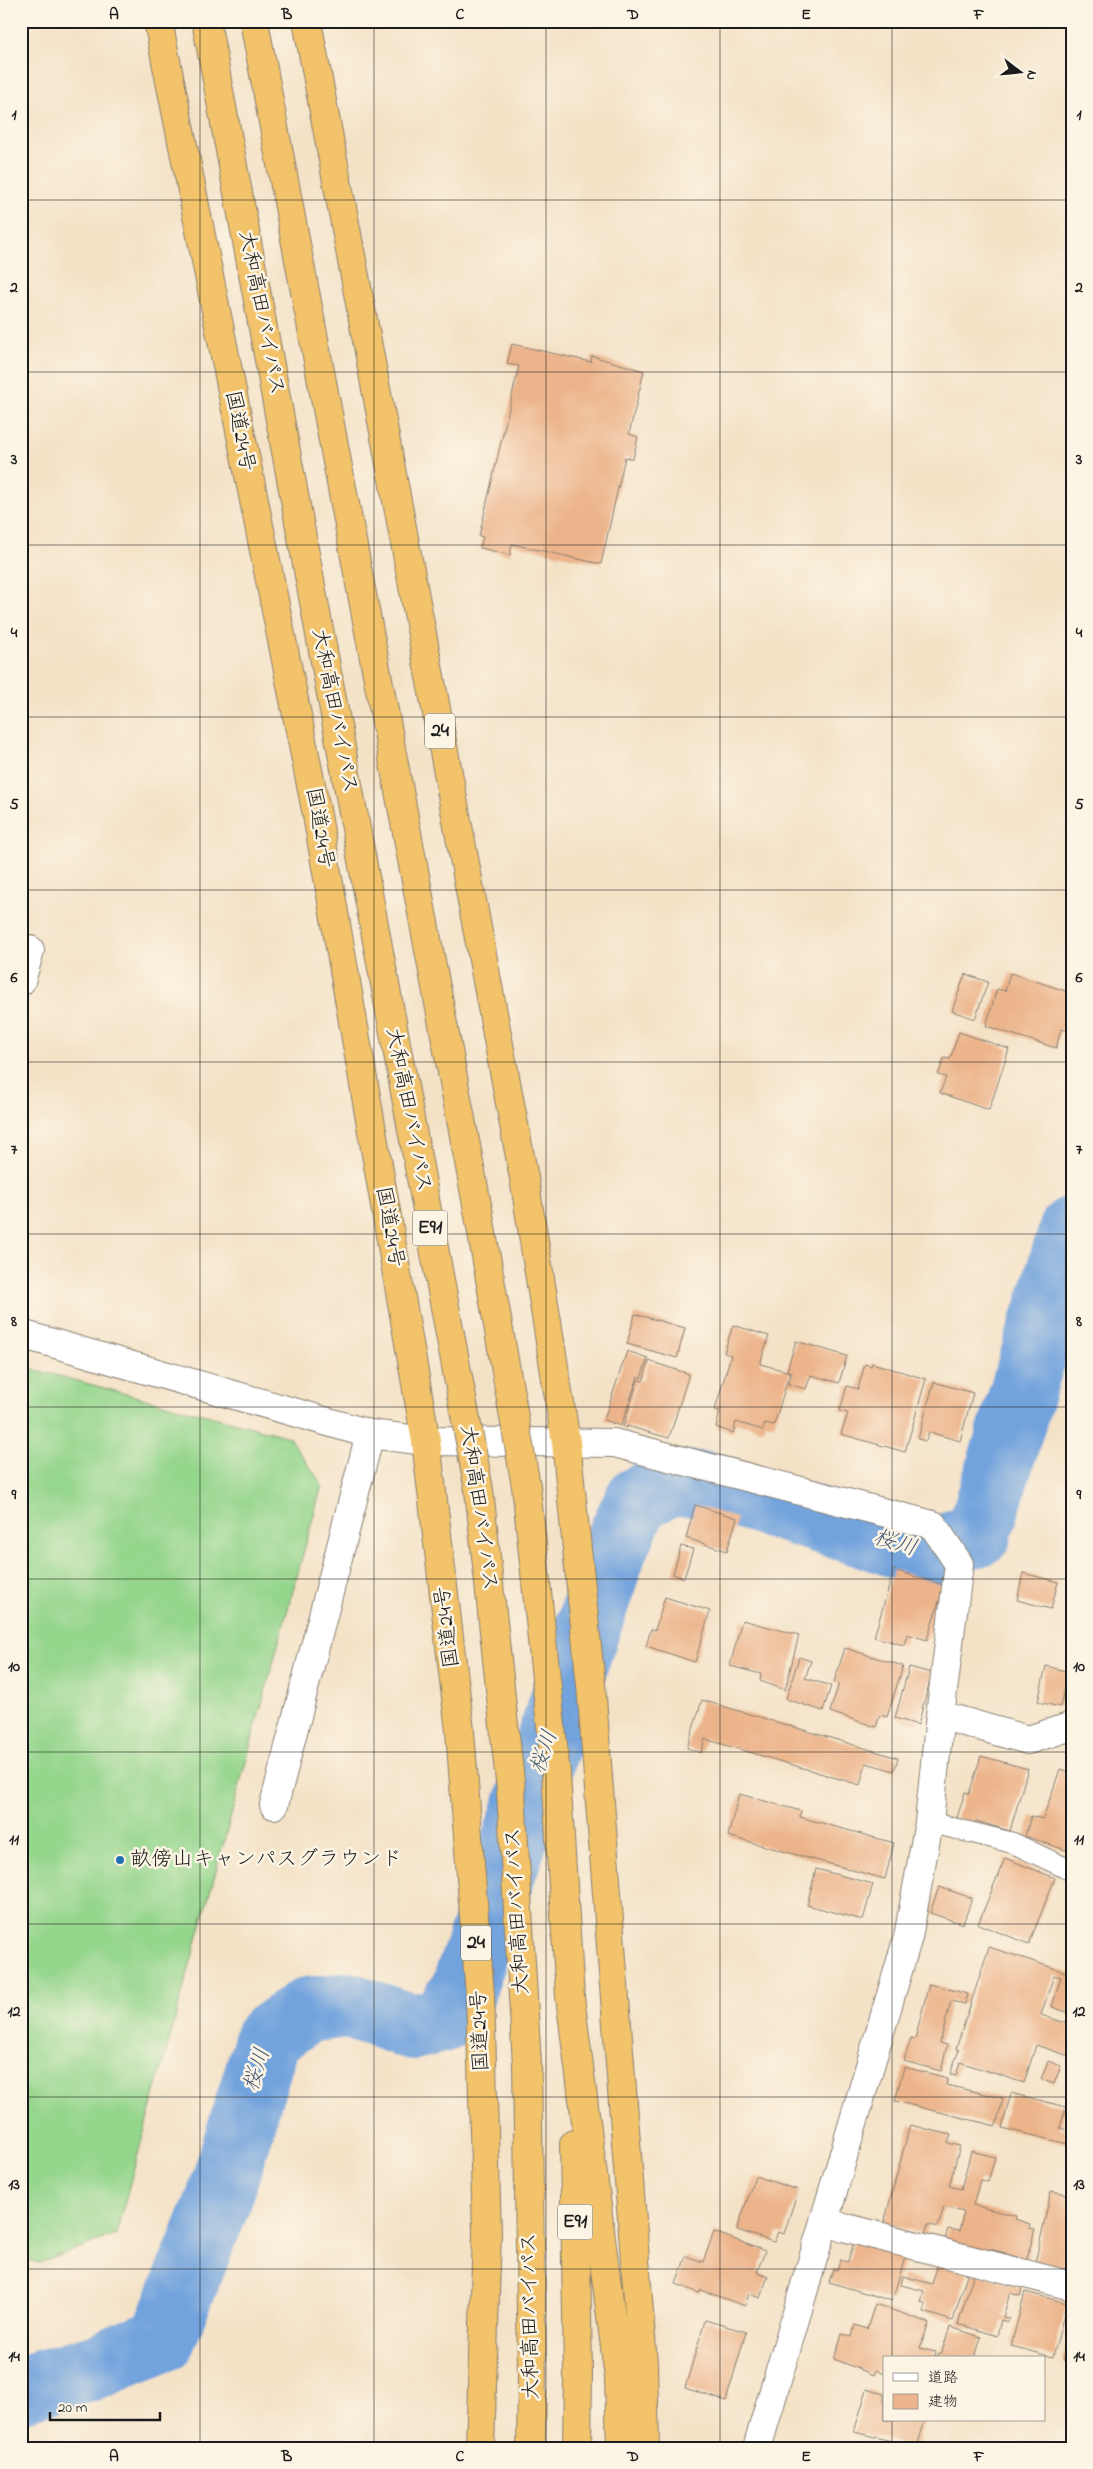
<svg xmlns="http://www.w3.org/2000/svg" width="1093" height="2469" viewBox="0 0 1093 2469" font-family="'Indie Flower','Klee One',sans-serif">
<rect width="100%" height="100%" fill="#fcf5e5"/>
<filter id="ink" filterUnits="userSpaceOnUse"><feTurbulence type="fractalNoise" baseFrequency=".02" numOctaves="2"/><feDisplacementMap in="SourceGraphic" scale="10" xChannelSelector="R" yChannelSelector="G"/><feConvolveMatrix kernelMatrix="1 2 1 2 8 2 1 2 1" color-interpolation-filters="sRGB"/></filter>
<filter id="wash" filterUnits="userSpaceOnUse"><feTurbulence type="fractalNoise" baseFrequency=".0096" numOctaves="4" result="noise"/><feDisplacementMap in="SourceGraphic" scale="20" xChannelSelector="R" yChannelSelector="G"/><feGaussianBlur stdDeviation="1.12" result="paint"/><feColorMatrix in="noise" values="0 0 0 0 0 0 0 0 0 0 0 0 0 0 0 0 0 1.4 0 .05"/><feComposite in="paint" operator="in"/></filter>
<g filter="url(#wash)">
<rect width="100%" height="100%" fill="#f4e2c7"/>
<path fill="#95d68d" stroke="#587954" d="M 21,1366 L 289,1437 L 322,1485 L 116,2234 L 39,2263 L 21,2258 Z"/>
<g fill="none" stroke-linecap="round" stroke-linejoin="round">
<path stroke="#72a3dd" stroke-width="66" d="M 21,2389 L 95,2367 L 163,2339 L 219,2199 L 268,2037 L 307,2010 L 348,2005 L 413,2027 L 442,2020 L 462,1993 L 616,1545 L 638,1499 L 670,1483 L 704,1484 L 925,1554 L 979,1533 L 1072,1229"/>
</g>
<g id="blocks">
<path fill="#ecb48a" d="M 512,344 L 591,362 L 592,356 L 644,371 L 629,434 L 638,437 L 633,459 L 625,457 L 601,564 L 512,544 L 510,555 L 480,548 L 483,537 L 479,536 L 519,366 L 507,364 Z
M 1010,973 L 1072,993 L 1069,1009 L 1072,1009 L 1072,1017 L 1068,1031 L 1061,1029 L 1056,1048 L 986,1026 L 997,989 L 1005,991 Z
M 965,974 L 988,982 L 975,1019 L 952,1011 Z
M 959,1032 L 1009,1049 L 989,1110 L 940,1093 L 946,1077 L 938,1075 L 944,1058 L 950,1059 Z
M 635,1314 L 685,1328 L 677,1358 L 627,1344 Z
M 733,1325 L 769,1336 L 760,1364 L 790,1372 L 774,1425 L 765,1423 L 763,1430 L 736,1422 L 733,1433 L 716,1427 L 720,1411 L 715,1410 L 731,1355 L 724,1353 Z
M 796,1341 L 847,1356 L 839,1383 L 811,1375 L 806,1389 L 788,1384 L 792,1372 L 787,1370 Z
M 627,1351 L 648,1358 L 641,1378 L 638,1377 L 621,1426 L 604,1420 Z
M 649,1361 L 689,1374 L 669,1438 L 627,1426 L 627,1428 L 623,1427 L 638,1380 L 643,1381 Z
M 872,1363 L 926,1379 L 905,1452 L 841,1434 L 848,1413 L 840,1411 L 847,1386 L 858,1389 L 865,1364 L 871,1366 Z
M 934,1382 L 973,1393 L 960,1441 L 929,1432 L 926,1441 L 918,1439 Z
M 695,1505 L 737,1518 L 727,1551 L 686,1538 Z
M 681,1546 L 693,1549 L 684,1578 L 673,1574 Z
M 894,1570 L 944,1585 L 927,1640 L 907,1634 L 904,1645 L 874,1637 Z
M 1023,1573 L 1058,1582 L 1051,1609 L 1017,1600 Z
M 665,1597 L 710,1611 L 695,1662 L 646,1646 L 651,1629 L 655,1630 Z
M 742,1620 L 799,1635 L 785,1690 L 760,1681 L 761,1674 L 730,1666 Z
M 845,1648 L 903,1666 L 887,1717 L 880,1715 L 876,1727 L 830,1712 L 839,1683 L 834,1682 Z
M 799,1657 L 811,1661 L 805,1678 L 831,1686 L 823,1711 L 786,1699 Z
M 1046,1666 L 1069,1672 L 1060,1707 L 1038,1702 Z
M 909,1667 L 932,1673 L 918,1725 L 895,1718 Z
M 702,1700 L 898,1758 L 894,1771 L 866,1763 L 860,1785 L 705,1739 L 701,1753 L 687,1748 Z
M 981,1756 L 1028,1769 L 1010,1831 L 976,1821 L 975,1824 L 957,1818 L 965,1792 L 969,1794 Z
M 1060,1769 L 1072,1773 L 1071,1852 L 1025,1836 L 1031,1816 L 1043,1819 Z
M 739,1794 L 801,1811 L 800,1817 L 894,1843 L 885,1879 L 728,1836 Z
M 1005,1858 L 1055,1878 L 1029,1944 L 978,1924 Z
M 816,1869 L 873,1884 L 863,1920 L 807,1905 Z
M 939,1887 L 972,1898 L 963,1924 L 930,1913 Z
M 989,1947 L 1072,1974 L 1072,2014 L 1052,2007 L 1061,1977 L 1054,1975 L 1041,2015 L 1072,2025 L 1072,2057 L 1036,2045 L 1024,2083 L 960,2062 L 956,2076 L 950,2074 L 959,2050 L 956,2049 Z
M 929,1984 L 968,1994 L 965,2004 L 951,2001 L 940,2043 L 947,2045 L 941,2071 L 904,2061 L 911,2038 L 915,2039 Z
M 1048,2061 L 1061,2066 L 1054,2084 L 1041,2079 Z
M 904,2067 L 948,2078 L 946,2085 L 1003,2098 L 996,2126 L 895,2101 Z
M 1011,2093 L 1066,2107 L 1060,2128 L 1072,2131 L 1072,2145 L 1002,2128 Z
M 910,2125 L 951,2135 L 948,2143 L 960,2146 L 949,2186 L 961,2189 L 971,2151 L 995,2157 L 988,2182 L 980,2180 L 973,2205 L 1016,2216 L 1015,2219 L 1030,2224 L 1029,2228 L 1035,2229 L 1025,2266 L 1004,2260 L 1006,2253 L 989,2249 L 988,2255 L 944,2243 L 948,2229 L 959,2231 L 964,2212 L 944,2207 L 938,2227 L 928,2224 L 925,2234 L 884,2223 Z
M 755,2176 L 798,2190 L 784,2234 L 778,2232 L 774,2242 L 737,2230 Z
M 1051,2191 L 1072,2195 L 1072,2276 L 1034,2268 Z
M 714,2232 L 765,2251 L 757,2272 L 768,2276 L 760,2298 L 749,2294 L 745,2306 L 701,2290 L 699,2293 L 676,2284 L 686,2256 L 703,2262 Z
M 855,2239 L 906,2254 L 892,2301 L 829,2282 L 833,2269 L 837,2270 L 840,2260 L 848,2262 Z
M 938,2263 L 968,2271 L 953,2321 L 924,2312 L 926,2304 L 921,2302 L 924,2291 L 901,2285 L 903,2276 L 932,2284 Z
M 974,2273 L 1022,2288 L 1020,2296 L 1010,2293 L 1003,2317 L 1010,2319 L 1008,2322 L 1001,2320 L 997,2336 L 958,2324 Z
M 1025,2292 L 1067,2303 L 1053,2357 L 1011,2346 Z
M 875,2304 L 929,2323 L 920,2348 L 935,2352 L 934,2358 L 884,2358 L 884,2373 L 876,2370 L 874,2375 L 834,2359 L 842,2334 L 852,2337 L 855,2325 L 867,2329 Z
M 705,2320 L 746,2332 L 726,2401 L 685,2388 Z
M 950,2327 L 981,2337 L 975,2358 L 936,2358 L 938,2354 L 941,2354 Z
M 1071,2327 L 1072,2327 L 1072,2362 L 1063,2360 Z
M 867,2389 L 884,2394 L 884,2420 L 925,2420 L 917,2447 L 854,2432 Z"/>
</g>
</g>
<g filter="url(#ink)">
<use href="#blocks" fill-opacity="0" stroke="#887f72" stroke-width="1"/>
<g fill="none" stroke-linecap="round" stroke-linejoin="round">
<g stroke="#887f72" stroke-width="22">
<path id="lane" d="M 929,1822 L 1013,1843 L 1072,1871"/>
</g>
<g stroke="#887f72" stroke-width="30">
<path id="street" d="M 21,947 L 30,950 L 21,981
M 21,1334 L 370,1434
M 940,1715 L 1028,1740 L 1072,1726
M 274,1805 L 370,1434 L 426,1441 L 614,1443 L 933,1525 L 959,1564 L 940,1715 L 929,1822 L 908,1937 L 757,2448
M 824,2222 L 1072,2286"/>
</g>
<g stroke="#887f72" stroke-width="30">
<path id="highway" d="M 158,21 L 317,815 L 426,1441 L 460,1731 L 480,1995 L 487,2233 L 480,2448
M 307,21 L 524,1178 L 566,1442 L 591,1685 L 643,2364 L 645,2448
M 570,1997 L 619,2378 L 621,2448
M 574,2144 L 578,2373 L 577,2448"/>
</g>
<use href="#lane" stroke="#fff" stroke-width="20"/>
<use href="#street" stroke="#fff" stroke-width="28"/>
<use href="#highway" stroke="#f2c36a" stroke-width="28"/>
<g stroke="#887f72" stroke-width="30" stroke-linecap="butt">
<path id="highway-bridge" d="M 206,21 L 479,1490 L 511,1791 L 527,2065 L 532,2373 L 531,2448
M 254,21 L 478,1210 L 526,1486 L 556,1774 L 570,1997"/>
</g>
<use href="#highway-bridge" stroke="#f2c36a" stroke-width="28"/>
</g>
</g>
<path fill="none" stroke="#1c1c1c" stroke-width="1" stroke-opacity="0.55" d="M 200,21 L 200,2448M 374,21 L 374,2448M 546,21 L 546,2448M 720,21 L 720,2448M 892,21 L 892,2358M 21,200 L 1072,200M 21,372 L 1072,372M 21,545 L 1072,545M 21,717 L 1072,717M 21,890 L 1072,890M 21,1062 L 1072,1062M 21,1234 L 1072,1234M 21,1407 L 1072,1407M 21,1579 L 1072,1579M 21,1752 L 1072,1752M 21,1924 L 1072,1924M 21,2097 L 1072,2097M 21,2269 L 1072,2269M 892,2420 L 892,2448"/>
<circle fill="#1f6fb2" stroke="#fcf5e5" stroke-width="2" cx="120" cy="1860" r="5"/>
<g text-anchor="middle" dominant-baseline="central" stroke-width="5" stroke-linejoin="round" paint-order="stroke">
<g fill="#fcf5e5" stroke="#5f5d58" stroke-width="1">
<rect x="425" y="713.5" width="30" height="35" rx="4"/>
<rect x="412.5" y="1210.5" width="35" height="35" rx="4"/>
<rect x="461" y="1925.5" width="30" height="35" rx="4"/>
<rect x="557.5" y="2204.5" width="35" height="35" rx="4"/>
</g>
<g font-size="20" font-weight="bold" fill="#1c1c1c">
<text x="440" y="731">24</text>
<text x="430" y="1228">E91</text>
<text x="476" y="1943">24</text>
<text x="575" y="2222">E91</text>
</g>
<g font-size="21" fill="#1c1c1c" stroke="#fcf5e5">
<text transform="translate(261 313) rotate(79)">大和高田バイパス</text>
<text transform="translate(239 431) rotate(79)">国道24号</text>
<text transform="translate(334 711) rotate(79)">大和高田バイパス</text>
<text transform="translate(319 828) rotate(80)">国道24号</text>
<text transform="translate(408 1110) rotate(79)">大和高田バイパス</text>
<text transform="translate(389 1227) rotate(80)">国道24号</text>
<text transform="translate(478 1508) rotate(82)">大和高田バイパス</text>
<text transform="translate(448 1627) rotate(-97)">国道24号</text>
<text transform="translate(518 1911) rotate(-93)">大和高田バイパス</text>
<text transform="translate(481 2031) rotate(-92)">国道24号</text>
<text transform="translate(531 2316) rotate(-91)">大和高田バイパス</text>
</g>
<g font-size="21" fill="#1c1c1c" stroke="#fcf5e5" text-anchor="start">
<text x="130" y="1860">畝傍山キャンパスグラウンド</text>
</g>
<g font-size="22" font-style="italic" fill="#435973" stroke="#fcf5e5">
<text transform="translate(895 1544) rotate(17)">桜川</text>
<text transform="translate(545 1752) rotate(-71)">桜川</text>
<text transform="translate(258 2070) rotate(-73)">桜川</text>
</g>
</g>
<rect width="1093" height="2469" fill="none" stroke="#fcf5e5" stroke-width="55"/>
<rect x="883" y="2356" width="162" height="65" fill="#fcf5e5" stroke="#a29e95"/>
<rect x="893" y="2373" width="25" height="8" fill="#ffffff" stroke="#a29e95"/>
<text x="928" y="2382" font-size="15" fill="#1c1c1c">道路</text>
<rect x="893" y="2394" width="25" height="15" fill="#ecb48a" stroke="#a29e95"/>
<text x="928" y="2406" font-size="15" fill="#1c1c1c">建物</text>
<g transform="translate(1020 72) rotate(106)" stroke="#fcf5e5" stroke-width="4" paint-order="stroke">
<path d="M0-4L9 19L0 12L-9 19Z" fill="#1c1c1c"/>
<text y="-8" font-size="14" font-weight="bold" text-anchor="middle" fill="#1c1c1c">N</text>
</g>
<path d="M50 2412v8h110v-8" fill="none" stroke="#1c1c1c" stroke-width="2.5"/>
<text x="58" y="2412" font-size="15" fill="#1c1c1c" stroke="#fcf5e5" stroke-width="4" paint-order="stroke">20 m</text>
<rect x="28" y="28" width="1038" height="2414" fill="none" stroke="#1c1c1c" stroke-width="2"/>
<g font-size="16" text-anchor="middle" font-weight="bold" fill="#1c1c1c">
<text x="114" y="19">A</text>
<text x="287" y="19">B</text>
<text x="460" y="19">C</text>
<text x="633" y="19">D</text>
<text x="806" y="19">E</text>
<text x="979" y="19">F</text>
<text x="14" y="119">1</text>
<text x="1079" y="119">1</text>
<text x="14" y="292">2</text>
<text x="1079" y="292">2</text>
<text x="14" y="464">3</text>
<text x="1079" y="464">3</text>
<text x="14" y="637">4</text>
<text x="1079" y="637">4</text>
<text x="14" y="809">5</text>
<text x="1079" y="809">5</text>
<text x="14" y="982">6</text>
<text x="1079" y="982">6</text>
<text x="14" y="1154">7</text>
<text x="1079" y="1154">7</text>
<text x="14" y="1326">8</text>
<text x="1079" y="1326">8</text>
<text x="14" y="1499">9</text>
<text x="1079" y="1499">9</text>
<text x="14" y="1671">10</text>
<text x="1079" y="1671">10</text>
<text x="14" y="1844">11</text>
<text x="1079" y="1844">11</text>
<text x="14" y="2016">12</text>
<text x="1079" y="2016">12</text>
<text x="14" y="2189">13</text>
<text x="1079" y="2189">13</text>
<text x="14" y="2361">14</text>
<text x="1079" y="2361">14</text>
<text x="114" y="2461">A</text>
<text x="287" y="2461">B</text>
<text x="460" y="2461">C</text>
<text x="633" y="2461">D</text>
<text x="806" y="2461">E</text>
<text x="979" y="2461">F</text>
</g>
</svg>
